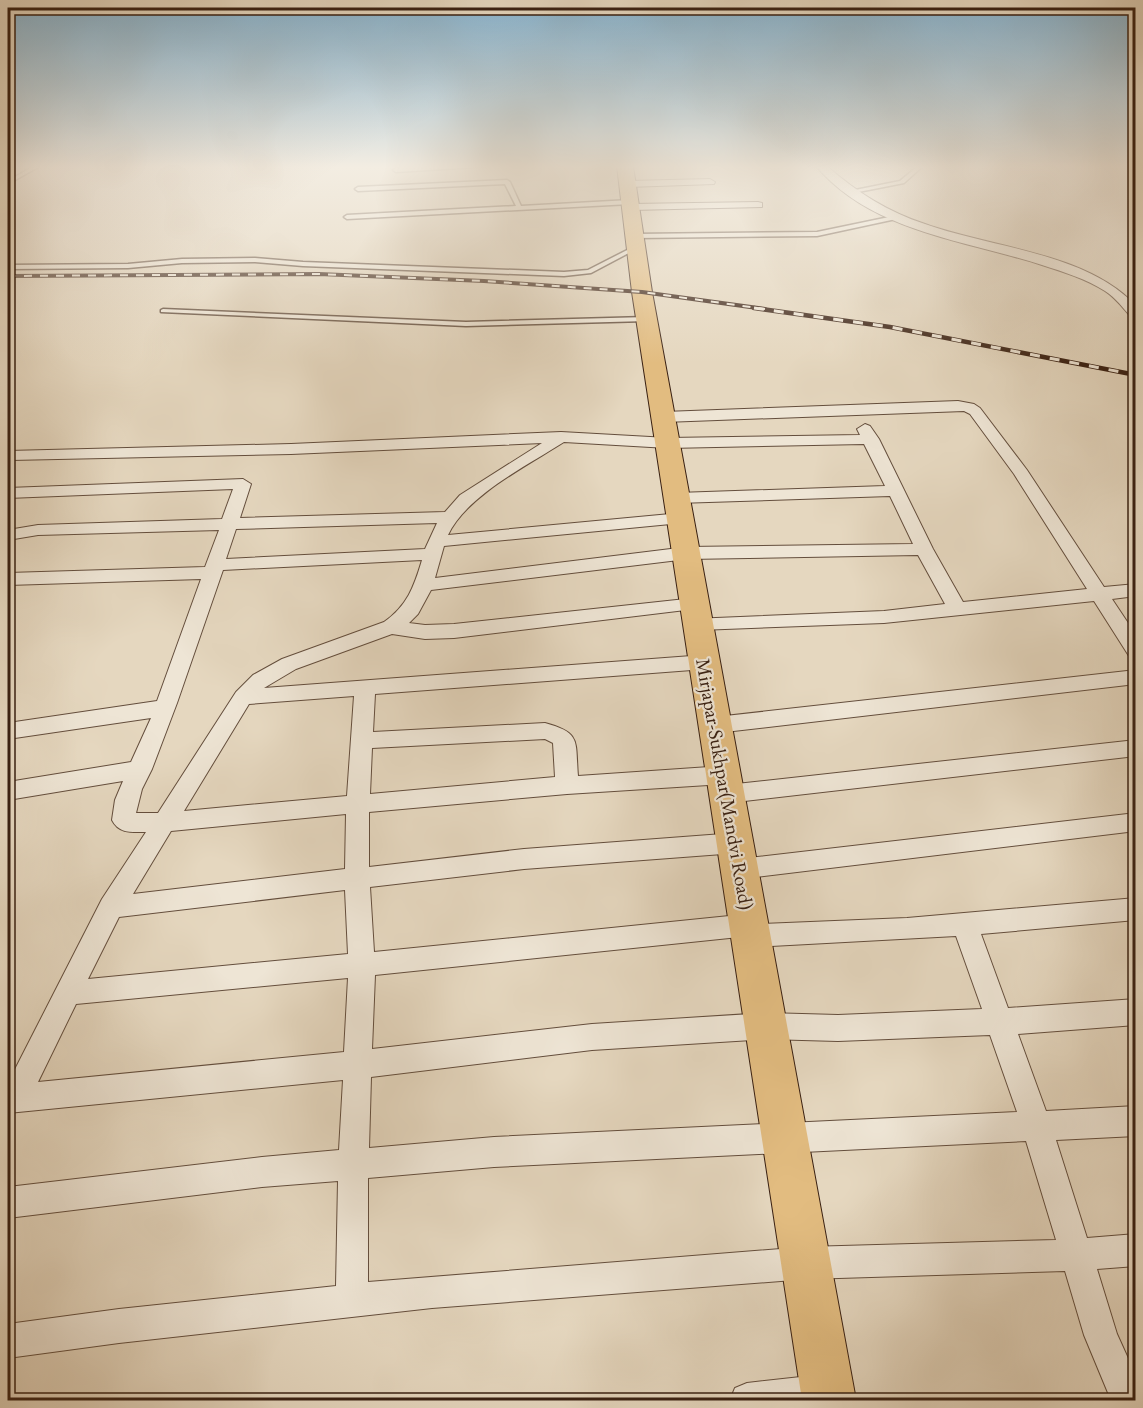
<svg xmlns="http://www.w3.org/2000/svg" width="1143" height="1408" viewBox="0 0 1143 1408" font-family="'EB Garamond',serif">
<rect width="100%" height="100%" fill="#e5d7bf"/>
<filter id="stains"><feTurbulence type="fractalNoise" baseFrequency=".00333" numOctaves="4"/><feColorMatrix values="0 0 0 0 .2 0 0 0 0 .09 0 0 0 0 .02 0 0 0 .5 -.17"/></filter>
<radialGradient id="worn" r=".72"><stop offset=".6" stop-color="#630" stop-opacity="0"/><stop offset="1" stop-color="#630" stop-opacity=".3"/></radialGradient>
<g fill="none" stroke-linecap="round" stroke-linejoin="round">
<g stroke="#644e3d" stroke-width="3">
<path id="lane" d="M 34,166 L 40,166 L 8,184 L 8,181 Z
M 450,166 L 491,166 L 396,172 L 393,170 L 396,168 Z
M 918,166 L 923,166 L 904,183 L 848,194 L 845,192 L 900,181 Z
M 507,180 L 510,182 L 521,206 L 630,200 L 633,202 L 630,204 L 347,219 L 344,217 L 347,215 L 516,206 L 505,184 L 358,191 L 355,189 L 358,187 Z
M 894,216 L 896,217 L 896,219 L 817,236 L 635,238 L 632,236 L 635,234 L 817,232 Z
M 635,246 L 640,247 L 591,273 L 564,276 L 303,266 L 255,262 L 182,263 L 128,268 L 8,269 L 8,265 L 128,264 L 182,259 L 255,258 L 303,262 L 564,272 L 588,270 Z
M 163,309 L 466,322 L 647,317 L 650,319 L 647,321 L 466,326 L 161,312 L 161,310 Z"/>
</g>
<g stroke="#644e3d" stroke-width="2">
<path id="street" d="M 816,166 L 827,166 C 856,192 888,212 925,224 C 991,248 1086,252 1136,306 L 1136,318 L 1131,317 C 1123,308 1116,298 1105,291 C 1086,279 1064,272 1042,265 C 965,240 872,232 816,166 Z
M 710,179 L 715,182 L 714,184 L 628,187 L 623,184 L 628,181 Z
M 758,202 L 762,203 L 762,207 L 631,210 L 625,207 L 631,204 Z
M 958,401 L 974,404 L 980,408 L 1027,470 L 1104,587 L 1136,584 L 1136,596 L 1112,599 L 1136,635 L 1136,658 L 1129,656 L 1094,601 L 884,623 L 699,630 L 692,629 L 689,624 L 692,619 L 884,611 L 945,604 L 918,555 L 687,559 L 431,590 L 418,614 L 409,623 L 425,625 L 454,624 L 695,598 L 702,600 L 704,604 L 702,608 L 454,638 L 425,639 L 392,634 L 296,669 L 264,688 L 705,655 L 712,657 L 715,662 L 712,667 L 705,669 L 375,694 L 373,732 L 545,723 C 582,733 575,741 578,776 L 724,766 L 732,769 L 735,775 L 732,781 L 724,784 L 567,794 L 369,812 L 369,867 L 524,849 L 736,833 L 744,836 L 748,843 L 744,850 L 736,853 L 524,869 L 370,887 L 374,952 L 749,914 L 758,917 L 761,924 L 907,918 L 1136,898 L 1136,920 L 981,934 L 1008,1008 L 1136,999 L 1136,1025 L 1018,1034 L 1046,1111 L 1136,1106 L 1136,1136 L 1056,1140 L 1087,1238 L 1136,1234 L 1136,1266 L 1097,1269 L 1117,1334 L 1136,1376 L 1136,1400 L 1111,1400 L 1084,1335 L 1065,1271 L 806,1279 L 432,1308 L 119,1343 L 8,1358 L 8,1324 L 119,1309 L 336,1286 L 338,1181 L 262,1187 L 8,1218 L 8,1187 L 262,1157 L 339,1150 L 343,1080 L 8,1113 L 8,1083 L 102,899 L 146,832 C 132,832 119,834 112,820 L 115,800 L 123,781 L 8,800 L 8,782 L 131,762 L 151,718 L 8,739 L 8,723 L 157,701 L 201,579 L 8,585 L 8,573 L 205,567 L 219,530 L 38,535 L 8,540 L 8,530 L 38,525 L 222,519 L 233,489 L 8,498 L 8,488 L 243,479 L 251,484 L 240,518 L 445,512 L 460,495 L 542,443 L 291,454 L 11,460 L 8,459 L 8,451 L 291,444 L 561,432 L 668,438 L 860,435 L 857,429 L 865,424 L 870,426 L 879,439 L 933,549 L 963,602 L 1087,589 L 1014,474 L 970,414 L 964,411 L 664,422 L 656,417 L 664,412 ZM 564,442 L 668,448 L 864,444 L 885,486 L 677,493 L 669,498 L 677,503 L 890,496 L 913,544 L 687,547 L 435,578 L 444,546 L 681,523 L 687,522 L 690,518 L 687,514 L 681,513 L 448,535 C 466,496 528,465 564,442 ZM 437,523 L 425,549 L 226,559 L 236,529 ZM 422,560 C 414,587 407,606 384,622 L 282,659 L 253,675 L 236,692 L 158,813 L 136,813 L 142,789 L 152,769 L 177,703 L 223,570 ZM 354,696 L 347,796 L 184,811 L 249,704 ZM 545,739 L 553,743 L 555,777 L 370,794 L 372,748 ZM 346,814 L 345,869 L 133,894 L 171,831 ZM 345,890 L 348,954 L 88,979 L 119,917 ZM 956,936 L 982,1009 L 838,1015 L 766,1013 L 592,1024 L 372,1049 L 375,975 L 739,937 L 742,944 L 751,947 ZM 348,978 L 344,1052 L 38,1082 L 76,1004 ZM 990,1035 L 1017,1112 L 494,1137 L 369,1148 L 371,1077 L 592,1050 L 766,1039 L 838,1041 ZM 1026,1141 L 1056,1240 L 806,1247 L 368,1282 L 368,1178 L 494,1167 Z
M 1136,670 L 1136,684 L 716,733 L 708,731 L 705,725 L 708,719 L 716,717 Z
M 1136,740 L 1136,756 L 727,803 L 719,800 L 716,794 L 719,788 L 727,785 Z
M 1136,813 L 1136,831 L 740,879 L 731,876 L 728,869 L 731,862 L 740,859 Z
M 828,1374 L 840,1379 L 845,1391 L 841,1400 L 730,1400 L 735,1388 L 747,1383 Z"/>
</g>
<g stroke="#392012" stroke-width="2">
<path id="primary" d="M 617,166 L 633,166 L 652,292 L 856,1400 L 802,1400 L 632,292 Z"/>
</g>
<use href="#lane" fill="#eee5d5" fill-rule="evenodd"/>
<use href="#street" fill="#eee5d5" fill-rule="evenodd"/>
<use href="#primary" fill="#e2bc80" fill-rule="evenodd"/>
<g stroke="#392012" stroke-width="4">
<path id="rail-far1" d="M 8,276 L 319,274 L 484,281 L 642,292 L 765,309"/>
</g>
<g stroke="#392012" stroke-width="4.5">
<path id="rail" d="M 754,308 L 890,327 L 1136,375"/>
</g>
<use href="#rail-far1" stroke="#eee5d5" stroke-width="2" stroke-dasharray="8" stroke-linecap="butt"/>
<use href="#rail" stroke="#eee5d5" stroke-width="3" stroke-dasharray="10" stroke-linecap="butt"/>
</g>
<linearGradient id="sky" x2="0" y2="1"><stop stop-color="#87b6d4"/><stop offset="0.46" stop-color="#f3ede2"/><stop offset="1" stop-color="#f3ede2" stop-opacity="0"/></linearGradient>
<rect width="1143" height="363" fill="url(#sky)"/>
<g text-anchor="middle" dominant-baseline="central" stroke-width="4.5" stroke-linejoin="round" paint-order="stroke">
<g font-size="20" fill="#392012" stroke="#eee5d5">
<text transform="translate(725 784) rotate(80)">Mirjapar-Sukhpar(Mandvi Road)</text>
</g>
</g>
<rect width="1143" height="1408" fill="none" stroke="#e5d7bf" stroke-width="30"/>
<rect x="9" y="9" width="1125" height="1390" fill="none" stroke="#392012" stroke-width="3"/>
<rect x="15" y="15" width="1113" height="1378" fill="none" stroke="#392012" stroke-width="1.5"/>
<rect width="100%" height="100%" filter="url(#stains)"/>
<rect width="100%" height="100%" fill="url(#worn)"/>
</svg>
